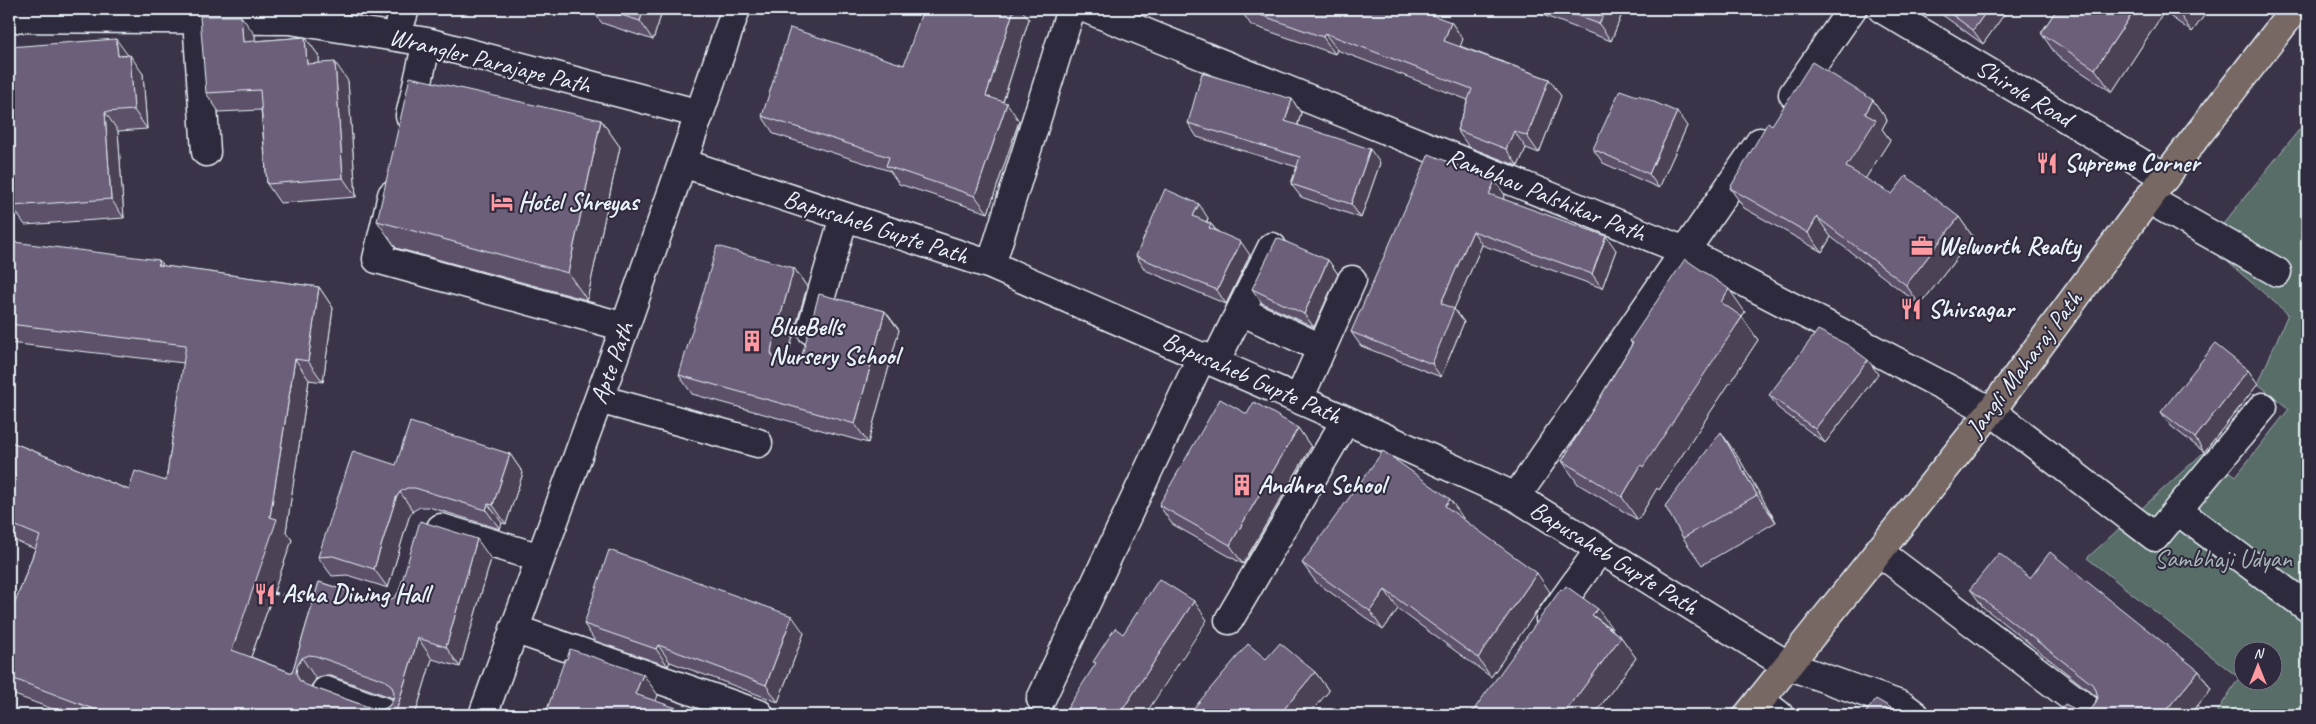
<svg xmlns="http://www.w3.org/2000/svg" width="2316" height="724" viewBox="0 0 2316 724" font-family="Caveat,sans-serif">
<rect width="100%" height="100%" fill="#3b3449"/>
<filter id="ink" filterUnits="userSpaceOnUse"><feTurbulence type="fractalNoise" baseFrequency=".02" numOctaves="2"/><feDisplacementMap in="SourceGraphic" scale="10" xChannelSelector="R" yChannelSelector="G"/><feConvolveMatrix kernelMatrix="1 2 1 2 8 2 1 2 1" color-interpolation-filters="sRGB"/></filter>
<g filter="url(#ink)">
<path fill="#586c67" stroke="#a0aeb0" fill-rule="evenodd" d="M 2307,120 L 2307,715 L 2215,715 L 2239,678 L 2087,558 L 2204,452 L 2236,476 L 2289,409 L 2258,384 L 2288,314 L 2207,244 ZM 2244,652 L 2274,652 L 2274,682 L 2244,682 Z"/>
<g fill="none" stroke-linecap="round" stroke-linejoin="round">
<g stroke="#e8f1f8" stroke-width="31">
<path id="minor" d="M 1087,9 L 1685,251 L 1991,411 L 2155,537 L 2263,407
M 1882,9 L 2165,177
M 9,18 L 290,20 L 427,42 L 700,114
M 197,19 L 206,152
M 396,37 L 405,9
M 1793,94 L 1852,9
M 410,116 L 427,42
M 683,163 L 991,265 L 1346,420 L 1516,497 L 1787,665 L 1903,706 L 1915,715
M 392,195 L 377,259 L 625,327
M 2148,199 L 2277,272
M 991,265 L 1071,9
M 1241,311 L 1321,348
M 811,330 L 844,217
M 1215,362 L 1272,247
M 599,399 L 758,443
M 1299,399 L 1352,280
M 1516,497 L 1760,142
M 2178,511 L 2307,607
M 441,528 L 540,558
M 1878,551 L 2095,715
M 1550,619 L 1600,549
M 1229,620 L 1346,420
M 514,629 L 759,714
M 326,691 L 393,715
M 1041,699 L 1202,356
M 1760,700 L 1779,715
M 483,715 L 625,327 L 736,9"/>
</g>
<g stroke="#e8f1f8" stroke-width="31">
<path id="major" d="M 1748,715 L 1991,411 L 2148,199 L 2295,9"/>
</g>
<path stroke="#e8f1f8" stroke-width="3" stroke-dasharray="5 4" stroke-linecap="butt" d="M 273,593 L 286,596"/>
<use href="#minor" stroke="#2f2a3d" stroke-width="28"/>
<use href="#major" stroke="#776864" stroke-width="28"/>
</g>
<path fill="#5d5169" stroke="#e8f1f8" fill-rule="evenodd" d="M 515,9 L 527,9 L 526,12 Z
M 591,9 L 663,9 L 653,40 L 602,23 Z
M 1234,9 L 1377,9 L 1384,11 L 1451,22 L 1463,39 L 1460,46 L 1549,79 L 1561,96 L 1539,153 L 1526,148 L 1518,166 L 1469,147 L 1457,130 L 1468,100 L 1337,50 L 1335,54 L 1251,25 L 1242,12 Z
M 1527,9 L 1624,9 L 1611,41 Z
M 1934,9 L 2008,9 L 1983,44 Z
M 2057,9 L 2209,9 L 2192,32 L 2164,12 L 2112,92 L 2057,56 L 2041,33 Z
M 1029,19 L 1003,102 L 1019,121 L 988,213 L 899,184 L 890,171 L 774,134 L 762,116 L 904,65 Z
M 255,35 L 255,41 L 305,37 L 319,56 L 319,63 L 348,81 L 356,197 L 280,203 L 267,184 L 261,110 L 219,112 L 206,93 Z
M 9,47 L 128,55 L 143,74 L 147,129 L 118,131 L 124,218 L 25,225 L 12,206 L 10,181 L 9,181 Z
M 1292,99 L 1301,113 L 1298,125 L 1380,163 L 1361,218 L 1301,197 L 1291,184 L 1297,167 L 1197,137 L 1188,123 Z
M 1873,100 L 1887,120 L 1882,129 L 1890,140 L 1865,179 L 1892,194 L 1959,217 L 1973,237 L 1920,305 L 1831,237 L 1822,252 L 1744,208 L 1730,188 L 1772,125 Z
M 601,120 L 620,147 L 587,300 L 396,248 L 377,221 Z
M 1687,126 L 1659,188 L 1603,163 L 1593,149 Z
M 1505,195 L 1503,199 L 1616,250 L 1602,288 L 1482,245 L 1454,309 L 1464,322 L 1441,377 L 1361,346 L 1351,332 Z
M 1208,218 L 1207,222 L 1211,224 L 1217,231 L 1250,255 L 1226,304 L 1145,270 L 1136,256 Z
M 9,250 L 163,266 L 319,287 L 333,308 L 323,382 L 309,380 L 286,532 L 292,540 L 251,657 L 292,673 L 319,582 L 379,601 L 388,601 L 491,559 L 460,667 L 432,659 L 415,715 L 69,715 L 9,693 L 9,619 L 35,549 L 9,538 L 9,441 L 129,490 L 166,481 L 184,363 L 9,343 ZM 324,676 L 331,676 L 393,698 L 393,700 L 389,706 L 382,710 L 374,709 L 311,687 L 316,679 Z
M 1328,260 L 1338,274 L 1314,327 L 1262,303 L 1252,289 Z
M 794,268 L 807,287 L 785,365 L 791,365 L 885,311 L 899,330 L 868,443 L 692,394 L 679,375 Z
M 1745,312 L 1742,317 L 1758,340 L 1659,490 L 1657,488 L 1638,520 L 1578,484 L 1562,461 L 1632,344 L 1630,341 Z
M 2248,370 L 2258,384 L 2204,452 L 2171,426 L 2161,412 Z
M 1878,374 L 1825,443 L 1778,408 L 1769,395 Z
M 1247,414 L 1298,428 L 1311,447 L 1243,564 L 1172,524 L 1159,505 Z
M 510,454 L 523,473 L 506,524 L 502,523 L 500,529 L 429,507 L 420,507 L 413,511 L 409,517 L 388,588 L 347,575 L 332,576 L 318,557 L 396,465 Z
M 1740,460 L 1776,522 L 1702,565 L 1683,538 Z
M 1463,518 L 1463,519 L 1550,592 L 1491,677 L 1398,609 L 1383,630 L 1316,582 L 1302,563 Z
M 2030,578 L 2199,671 L 2211,689 L 2190,715 L 2057,715 L 2088,711 L 2094,706 L 2097,697 L 1983,607 L 1970,589 Z
M 584,624 L 804,633 L 778,702 L 670,662 L 668,666 L 595,641 Z
M 1612,630 L 1621,637 L 1636,658 L 1594,715 L 1470,715 Z
M 1266,659 L 1315,672 L 1329,691 L 1308,715 L 1199,715 L 1194,708 Z"/>
<path fill="#4c4255" stroke="#e8f1f8" d="M 644,9 L 663,9 L 653,40 L 640,21 Z
M 1014,9 L 1021,9 L 1029,19 L 999,114 L 986,96 Z
M 1606,9 L 1624,9 L 1611,41 L 1599,24 Z
M 1988,9 L 2008,9 L 1983,44 L 1973,30 Z
M 2135,9 L 2162,9 L 2164,12 L 2112,92 L 2095,69 Z
M 2176,9 L 2209,9 L 2192,32 Z
M 241,16 L 255,35 L 256,61 L 243,42 Z
M 1451,22 L 1463,39 L 1456,58 L 1444,41 Z
M 1325,33 L 1337,50 L 1335,54 L 1323,37 Z
M 305,37 L 319,56 L 320,83 L 307,64 Z
M 116,39 L 130,58 L 118,56 Z
M 130,55 L 143,74 L 147,129 L 134,110 Z
M 335,62 L 348,81 L 356,197 L 343,178 Z
M 1549,79 L 1561,96 L 1539,153 L 1527,136 Z
M 1292,99 L 1301,113 L 1295,134 L 1285,121 Z
M 1873,100 L 1887,120 L 1882,129 L 1890,140 L 1860,187 L 1846,167 L 1865,114 Z
M 1007,103 L 1019,121 L 988,213 L 975,196 Z
M 105,112 L 118,131 L 124,218 L 111,199 Z
M 1677,112 L 1687,126 L 1659,188 L 1649,174 Z
M 601,120 L 620,147 L 587,300 L 568,273 Z
M 1514,131 L 1526,148 L 1518,166 L 1506,149 Z
M 1370,149 L 1380,163 L 1361,218 L 1351,204 Z
M 1495,181 L 1505,195 L 1499,208 L 1489,194 Z
M 1199,204 L 1208,218 L 1203,230 L 1193,216 Z
M 1817,217 L 1831,237 L 1822,252 L 1808,233 Z
M 1959,217 L 1973,237 L 1920,305 L 1906,285 Z
M 1211,224 L 1221,238 L 1209,228 Z
M 1473,231 L 1482,245 L 1454,309 L 1464,322 L 1441,377 L 1432,364 L 1441,303 Z
M 1606,236 L 1616,250 L 1602,288 L 1592,274 Z
M 1241,242 L 1250,255 L 1226,304 L 1217,290 Z
M 159,260 L 173,280 L 158,265 Z
M 1328,260 L 1338,274 L 1314,327 L 1304,314 Z
M 794,268 L 807,287 L 785,365 L 785,372 L 775,360 L 771,353 L 772,346 Z
M 319,287 L 333,308 L 323,382 L 308,361 Z
M 1729,289 L 1745,312 L 1737,325 L 1721,302 Z
M 885,311 L 899,330 L 868,443 L 855,424 Z
M 1742,317 L 1758,340 L 1659,490 L 1657,488 L 1638,520 L 1622,497 L 1641,465 Z
M 295,359 L 309,380 L 286,532 L 292,540 L 246,671 L 232,650 L 270,517 Z
M 1868,360 L 1878,374 L 1825,443 L 1815,429 Z
M 2248,370 L 2258,384 L 2204,452 L 2195,438 Z
M 1298,428 L 1311,447 L 1243,564 L 1230,545 Z
M 1721,432 L 1740,460 L 1776,522 L 1757,495 Z
M 510,454 L 523,473 L 506,524 L 493,505 Z
M 400,492 L 413,511 L 409,517 L 388,588 L 374,569 L 396,498 Z
M 1450,499 L 1463,518 L 1458,525 L 1445,506 Z
M 488,504 L 502,523 L 500,529 L 486,510 Z
M 477,539 L 491,559 L 460,667 L 446,647 Z
M 1537,573 L 1550,592 L 1491,677 L 1478,658 Z
M 1385,590 L 1398,609 L 1383,630 L 1370,611 Z
M 1194,601 L 1207,620 L 1145,715 L 1119,715 Z
M 1598,609 L 1613,630 L 1592,615 Z
M 792,616 L 804,633 L 778,702 L 766,685 Z
M 1621,637 L 1636,658 L 1594,715 L 1563,715 Z
M 418,638 L 432,659 L 415,715 L 395,715 Z
M 658,645 L 670,662 L 668,666 L 656,649 Z
M 302,658 L 316,679 L 311,686 L 311,693 L 299,680 L 296,673 L 297,666 Z
M 2199,671 L 2211,689 L 2190,715 L 2162,715 Z
M 1315,672 L 1329,691 L 1308,715 L 1279,715 Z
M 643,674 L 658,695 L 651,715 L 635,694 Z
M 1531,709 L 1535,715 L 1526,715 Z"/>
<path fill="#6c5e7a" stroke="#e8f1f8" fill-rule="evenodd" d="M 602,9 L 644,9 L 640,21 Z
M 923,9 L 1014,9 L 986,96 L 1007,103 L 975,196 L 886,166 L 889,157 L 762,116 L 790,28 L 904,65 Z
M 1243,9 L 1377,9 L 1384,11 L 1384,9 L 1416,9 L 1451,22 L 1444,41 L 1549,79 L 1527,136 L 1514,131 L 1506,149 L 1457,130 L 1472,89 L 1325,33 L 1323,37 Z
M 1559,9 L 1606,9 L 1599,24 Z
M 1944,9 L 1988,9 L 1973,30 Z
M 2057,9 L 2135,9 L 2095,69 L 2041,33 Z
M 200,16 L 241,16 L 243,42 L 305,37 L 307,64 L 335,62 L 343,178 L 267,184 L 260,90 L 206,93 Z
M 116,39 L 118,56 L 130,55 L 134,110 L 105,112 L 111,199 L 12,206 L 9,163 L 9,47 Z
M 1812,62 L 1873,100 L 1865,114 L 1876,120 L 1846,167 L 1892,194 L 1906,176 L 1959,217 L 1906,285 L 1817,217 L 1808,233 L 1730,188 L 1768,122 L 1772,125 Z
M 1202,73 L 1292,99 L 1285,121 L 1370,149 L 1351,204 L 1291,184 L 1300,157 L 1188,123 Z
M 410,77 L 601,120 L 568,273 L 377,221 Z
M 1620,90 L 1637,96 L 1638,95 L 1677,112 L 1649,174 L 1593,149 Z
M 1429,154 L 1495,181 L 1489,194 L 1606,236 L 1592,274 L 1473,231 L 1441,303 L 1454,309 L 1432,364 L 1351,332 Z
M 1165,189 L 1199,204 L 1193,216 L 1211,224 L 1209,228 L 1241,242 L 1217,290 L 1136,256 Z
M 1277,238 L 1328,260 L 1304,314 L 1252,289 Z
M 13,242 L 159,260 L 158,265 L 319,287 L 308,361 L 295,359 L 270,517 L 277,519 L 232,650 L 292,673 L 319,582 L 379,601 L 388,601 L 395,597 L 399,591 L 420,521 L 477,539 L 446,647 L 418,638 L 395,715 L 109,715 L 9,677 L 9,619 L 40,536 L 9,523 L 9,441 L 129,490 L 135,471 L 166,481 L 186,345 L 9,324 L 9,250 L 13,250 ZM 309,655 L 316,656 L 384,680 L 391,685 L 394,692 L 393,700 L 389,706 L 382,710 L 374,709 L 306,685 L 299,680 L 296,673 L 297,666 L 302,658 Z
M 717,246 L 794,268 L 772,346 L 771,353 L 775,360 L 782,365 L 791,365 L 797,362 L 802,355 L 819,294 L 885,311 L 855,424 L 679,375 Z
M 1685,259 L 1729,289 L 1721,302 L 1742,317 L 1643,467 L 1641,465 L 1622,497 L 1562,461 L 1633,343 L 1630,341 Z
M 1818,330 L 1848,345 L 1868,360 L 1815,429 L 1769,395 Z
M 2215,344 L 2248,370 L 2195,438 L 2161,412 Z
M 1220,399 L 1247,414 L 1254,402 L 1298,428 L 1230,545 L 1159,505 Z
M 410,422 L 510,454 L 493,505 L 488,504 L 486,510 L 415,488 L 407,488 L 400,492 L 396,498 L 374,569 L 333,556 L 318,557 L 353,451 L 396,465 Z
M 1721,432 L 1757,495 L 1683,538 L 1665,506 Z
M 1383,451 L 1450,499 L 1445,506 L 1537,573 L 1478,658 L 1385,590 L 1370,611 L 1302,563 Z
M 609,550 L 792,616 L 766,685 L 658,645 L 656,649 L 584,624 Z
M 2050,552 L 2199,671 L 2162,715 L 2057,715 L 2065,704 L 2081,712 L 2088,711 L 2094,706 L 2098,698 L 2096,690 L 2092,684 L 1970,589 L 1999,553 L 2030,578 Z
M 1159,579 L 1194,601 L 1119,715 L 1063,715 L 1096,663 L 1093,662 L 1115,628 L 1123,634 Z
M 1566,586 L 1598,609 L 1592,615 L 1621,637 L 1563,715 L 1540,715 L 1531,709 L 1526,715 L 1470,715 L 1561,589 L 1563,590 Z
M 1280,643 L 1315,672 L 1279,715 L 1203,715 L 1194,708 L 1248,644 L 1266,659 Z
M 570,649 L 643,674 L 635,694 L 697,715 L 545,715 L 565,659 L 567,659 Z
M 1876,699 L 1893,709 L 1904,712 L 1908,715 L 1864,715 Z"/>
</g>
<defs>
<g id="restaurant-bare" transform="scale(1.725)"><path d="M-5-6h1v4h1v-4h1v4h1v-4h1v5L-1.5 .5V6h-2V.5L-5-1ZM5-6V6H3V1.5H1.5Q1.5-4 5-6Z" fill="#ff9aa2" stroke="#2f2a3d" stroke-width="2.5" paint-order="stroke"/></g>
<g id="hotel-bare" transform="scale(1.725)"><path d="M-6-4.5h1.5V1H6V5H4.5V3h-9V5H-6ZM-4 0a1.8 1.8 0 1 1 3.6 0ZM.5 0V-2.5h3Q6-2.5 6 0Z" fill="#ff9aa2" stroke="#2f2a3d" stroke-width="2.5" paint-order="stroke"/></g>
<g id="office-bare" transform="scale(1.725)"><path d="M-6-3h4V-5.5h4V-3h4V5H-6ZM-1-4.5V-3h2v-1.5ZM-6 0V1H6V0Z" fill="#ff9aa2" stroke="#2f2a3d" stroke-width="2.5" paint-order="stroke"/></g>
<g id="building-bare" transform="scale(1.725)"><path d="M-4-6H4V6H1V3H-1V6H-4ZM-2.5-4.3h1.7v1.8h-1.7ZM.8-4.3h1.7v1.8H.8ZM-2.5-1h1.7V.8h-1.7ZM.8-1h1.7V.8H.8Z" fill="#ff9aa2" stroke="#2f2a3d" stroke-width="2.5" paint-order="stroke"/></g>
</defs>
<g fill-rule="evenodd">
<use href="#restaurant-bare" x="2047" y="163"/>
<use href="#hotel-bare" x="502" y="202"/>
<use href="#office-bare" x="1922" y="246"/>
<use href="#restaurant-bare" x="1911" y="309"/>
<use href="#building-bare" x="752" y="341"/>
<use href="#building-bare" x="1242" y="485"/>
<use href="#restaurant-bare" x="265" y="594"/>
</g>
<g text-anchor="middle" dominant-baseline="central" stroke-width="4" stroke-linejoin="round" paint-order="stroke">
<g font-size="25" fill="#e8f1f8" stroke="#2f2a3d">
<text transform="translate(490 61) rotate(14)">Wrangler Parajape Path</text>
<text transform="translate(2024 93) rotate(31)">Shirole Road</text>
<text transform="translate(1546 195) rotate(22)">Rambhau Palshikar Path</text>
<text transform="translate(876 227) rotate(18)">Bapusaheb Gupte Path</text>
<text transform="translate(612 363) rotate(-70)">Apte Path</text>
<text transform="translate(2024 364) rotate(-53)">Jangli Maharaj Path</text>
<text transform="translate(1252 378) rotate(24)">Bapusaheb Gupte Path</text>
<text transform="translate(1614 558) rotate(32)">Bapusaheb Gupte Path</text>
</g>
<g font-size="25" font-weight="bold" fill="#e8f1f8" stroke="#2f2a3d" text-anchor="start">
<text x="2064" y="163">Supreme Corner</text>
<text x="518" y="202">Hotel Shreyas</text>
<text x="1938" y="246">Welworth Realty</text>
<text x="1928" y="309">Shivsagar</text>
<text x="769" y="327">BlueBells<tspan x="769" dy="29">Nursery School</tspan></text>
<text x="1258" y="485">Andhra School</text>
<text x="282" y="594">Asha Dining Hall</text>
</g>
<g font-size="25" fill="#a7b5b7" stroke="#2f2a3d">
<text x="2223" y="559">Sambhaji Udyan</text>
</g>
</g>
<rect width="2316" height="724" fill="none" stroke="#2f2a3d" stroke-width="30"/>
<rect x="15" y="15" width="2286" height="694" fill="none" stroke="#e8f1f8" stroke-width="2" filter="url(#ink)"/>
<g transform="translate(2258 666)"><circle r="24" fill="#2f2a3d" stroke="#797a88"/>
<path d="M0-4L9 19L0 12L-9 19Z" fill="#ff9aa2"/>
<text y="-8" font-size="14" font-weight="bold" text-anchor="middle" fill="#e8f1f8">N</text>
</g>
</svg>
